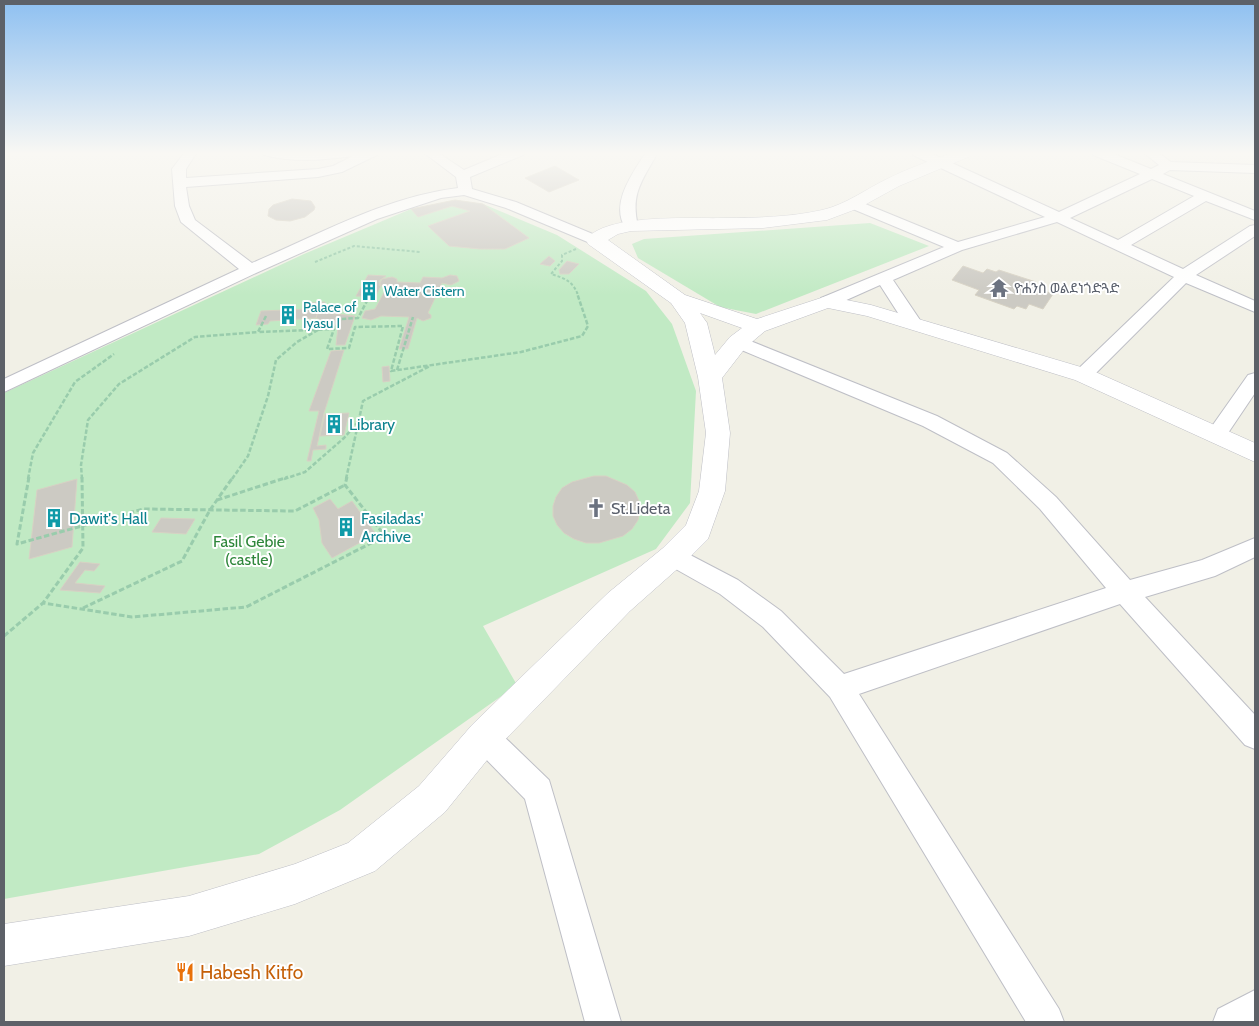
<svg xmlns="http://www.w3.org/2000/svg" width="1259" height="1026" viewBox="0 0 1259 1026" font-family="Cabin,'Noto Sans Ethiopic',sans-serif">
<rect width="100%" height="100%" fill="#f1f0e6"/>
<path fill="#c1eac4" d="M 455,200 L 483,204 L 557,235 L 646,291 L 672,324 L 696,391 L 690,503 L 656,549 L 483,626 L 517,685 L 340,810 L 259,854 L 4,899 L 4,393 L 304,254 L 411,209 Z
M 870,223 L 929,246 L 756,314 L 720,307 L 638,258 L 632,244 L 644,239 Z"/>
<path fill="#cccac3" stroke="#d7d2c4" d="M 555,166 L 579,180 L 549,192 L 525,178 Z
M 292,199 L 311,201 L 315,207 L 314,210 L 305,217 L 290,221 L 276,220 L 268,216 L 269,209 L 273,205 Z
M 455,200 L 483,204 L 529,238 L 505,249 L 480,249 L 449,246 L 428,226 L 470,211 L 452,206 L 418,217 L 411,209 Z
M 549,256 L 555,261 L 550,266 L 540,264 Z
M 567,261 L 579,264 L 569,274 L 560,274 L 559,270 Z
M 963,266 L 983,273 L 987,269 L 996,272 L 999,270 L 1036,282 L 1033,287 L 1053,294 L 1043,309 L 1029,304 L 1026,309 L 1017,306 L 1014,309 L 975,295 L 979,290 L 952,280 Z
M 368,275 L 386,276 L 379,281 L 381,286 L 375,297 L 356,296 Z
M 450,275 L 457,276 L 459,281 L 451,285 L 442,283 L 428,313 L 431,315 L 431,318 L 423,321 L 417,318 L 408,349 L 399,349 L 409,317 L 381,316 L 371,320 L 362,318 L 365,311 L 375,309 L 387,287 L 379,285 L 382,279 L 392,277 L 397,279 L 397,282 L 420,283 L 423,277 L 442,278 Z
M 325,302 L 323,308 L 319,309 L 316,318 L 270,321 L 268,324 L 256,325 L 261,311 L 308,309 L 309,303 Z
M 318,312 L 355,316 L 345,345 L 336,345 L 338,327 L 316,318 Z
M 344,350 L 324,413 L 317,446 L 326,445 L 326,449 L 313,450 L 311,461 L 307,461 L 319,411 L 309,411 L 331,351 Z
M 389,366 L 390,381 L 383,382 L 382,367 Z
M 349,413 L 344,435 L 320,436 L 325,414 Z
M 594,476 L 606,476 L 627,485 L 635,492 L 639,501 L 640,510 L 638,520 L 632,529 L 623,536 L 599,543 L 586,543 L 574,539 L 564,533 L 557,525 L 553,516 L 553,506 L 556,497 L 562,488 L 572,482 Z
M 77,479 L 72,547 L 29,559 L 37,490 Z
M 330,499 L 338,509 L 352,501 L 376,534 L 332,558 L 322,543 L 319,520 L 313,508 Z
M 161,518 L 195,519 L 186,534 L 152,532 Z
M 80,562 L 100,564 L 94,571 L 85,570 L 75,583 L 105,586 L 100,593 L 60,590 Z"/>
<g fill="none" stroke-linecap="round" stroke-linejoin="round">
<g stroke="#bebfc6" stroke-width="2">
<path id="minor" d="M 185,152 L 197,152 L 186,169 L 186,178 L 318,169 L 333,166 L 353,156 C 323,160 294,163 264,155 L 263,152 L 378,152 L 377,155 L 342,172 L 318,177 L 186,187 L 189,206 L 195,220 L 252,263 C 318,235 385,197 458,188 L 456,177 L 423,152 L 437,152 L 464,170 L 507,152 L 524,152 L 523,155 L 470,177 L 472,189 L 516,202 L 600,237 L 603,240 L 600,243 L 590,243 L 506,208 L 464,195 L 441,198 L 377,219 L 256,273 L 4,392 L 4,379 L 239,269 L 181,222 L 175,206 L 172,169 Z
M 646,152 L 658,152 C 643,180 630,193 638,226 L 636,229 L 626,229 C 609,204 633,173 646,152 Z
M 912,152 L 928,152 L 1059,212 L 1140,174 L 1093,155 L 1092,152 L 1109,152 L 1151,169 L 1159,165 L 1143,152 L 1157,152 L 1171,162 L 1255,165 L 1255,173 L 1170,170 L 1163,174 L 1255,211 L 1255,220 L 1206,201 L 1131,245 L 1183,269 L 1250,226 L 1255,225 L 1255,236 L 1196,275 L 1255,301 L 1255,312 L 1186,283 L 1090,379 L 1083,381 L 1076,379 L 1074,375 L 1076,371 L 1174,277 L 1057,222 L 962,250 L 893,280 L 922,323 L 919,327 L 913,328 L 907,327 L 880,285 L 833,306 L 821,306 L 819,302 L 821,298 L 944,247 L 848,207 L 846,204 L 848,201 L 858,201 L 958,242 L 1045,217 L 913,155 ZM 1152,179 L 1194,196 L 1118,240 L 1070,218 Z
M 738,336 L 937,416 L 1007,453 L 1056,497 L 1130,580 L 1202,560 L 1255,538 L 1255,557 L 1215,576 L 1145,597 L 1255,715 L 1255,749 L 1245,745 L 1120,604 L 859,694 L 1059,1009 L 1064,1022 L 1026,1022 L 830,697 L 763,627 L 720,594 L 665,563 L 661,556 L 665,549 L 673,546 L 738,580 L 781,611 L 844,674 L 1106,588 L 1040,509 L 993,463 L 923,426 L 732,346 L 729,342 L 732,338 Z
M 1255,373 L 1255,393 L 1224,439 L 1217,441 L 1210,439 L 1207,434 L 1210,429 L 1248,375 Z
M 484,723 L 494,727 L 549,780 L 621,1022 L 585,1022 L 525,799 L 474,747 L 470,737 L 474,727 Z
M 1255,990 L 1255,1022 L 1213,1022 L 1218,1009 Z"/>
</g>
<g stroke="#bebfc6" stroke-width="1">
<path id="tertiary" d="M 954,152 L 975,152 L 973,155 L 899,186 L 859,208 L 827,220 L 763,228 L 631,231 L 618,234 L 608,240 L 685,295 L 757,319 L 827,296 L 871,305 L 1091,370 L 1255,443 L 1255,462 L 1075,380 L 867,316 L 828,308 L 765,331 L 746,347 L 722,378 L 730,433 L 725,491 L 708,539 L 683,564 L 630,611 L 496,749 L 445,812 L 375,871 L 295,904 L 189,936 L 4,966 L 4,924 L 189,896 L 295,864 L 348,843 L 419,786 L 472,725 L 608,593 L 663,548 L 686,525 L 699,491 L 706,433 L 698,377 L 685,323 L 671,303 L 588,244 L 586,240 C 604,213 693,219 724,218 C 757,218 791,217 822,210 C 845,205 866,189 887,179 C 908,168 931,161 954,152 ZM 700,313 L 742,328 L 730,337 L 715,355 L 707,323 Z"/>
</g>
<path stroke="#99ccac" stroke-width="2" stroke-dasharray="3 2" stroke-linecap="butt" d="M 576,249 L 562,255 L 562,261 L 551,274 C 564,278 573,281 578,295
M 315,262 L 354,246 L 420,252"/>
<path stroke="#99ccac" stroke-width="2.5" stroke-dasharray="4.5 2" stroke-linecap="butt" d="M 266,316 L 258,332 L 334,329 L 327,349 L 349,348 L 355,327 L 403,326 L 391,371 L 521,352 L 582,336 L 588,326 L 577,293
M 334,329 L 341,319 L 358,318 L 368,299
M 397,370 L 413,317
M 28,479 L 33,453 L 75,382 L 114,354
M 82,479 L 81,465 L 88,420 L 119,384 L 195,337 L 258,332
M 232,479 L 248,456 L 268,396 L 276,360 L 297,342 L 318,330
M 284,479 L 305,472 L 344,438 L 358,422
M 346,479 L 363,401 L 430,366"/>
<path stroke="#99ccac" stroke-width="3" stroke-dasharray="5.5 2.5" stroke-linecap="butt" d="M 29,477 L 17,544 L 143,509 L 295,511 L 345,485
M 82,477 L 83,548 L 43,603 L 132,617 L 246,607 L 385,536 L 345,485 L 347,477
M 217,500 L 288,477
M 83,608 L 182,561 L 210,510 L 233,477
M 4,636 L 43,603"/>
<use href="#minor" fill="#fff" fill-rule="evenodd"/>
<use href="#tertiary" fill="#fff" fill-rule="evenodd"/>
</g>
<linearGradient id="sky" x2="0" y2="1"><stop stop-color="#8ec0f1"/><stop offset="0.52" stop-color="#f9f8f4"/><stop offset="1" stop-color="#f9f8f4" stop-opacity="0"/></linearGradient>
<rect width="1259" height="295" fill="url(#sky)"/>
<defs>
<g id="temple-bare" transform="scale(1.5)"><path d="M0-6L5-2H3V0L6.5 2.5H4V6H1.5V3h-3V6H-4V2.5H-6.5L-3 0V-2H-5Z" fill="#6b7280" stroke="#fff" stroke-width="2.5" paint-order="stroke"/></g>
<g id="building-bare" transform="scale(1.5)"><path d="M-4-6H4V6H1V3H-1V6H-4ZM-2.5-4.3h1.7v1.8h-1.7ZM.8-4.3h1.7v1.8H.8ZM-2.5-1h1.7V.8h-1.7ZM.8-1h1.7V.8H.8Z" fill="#0f9aa8" stroke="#fff" stroke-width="2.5" paint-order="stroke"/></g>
<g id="church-bare" transform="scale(1.5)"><path d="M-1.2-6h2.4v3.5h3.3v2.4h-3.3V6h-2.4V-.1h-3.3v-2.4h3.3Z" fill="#6b7280" stroke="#fff" stroke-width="2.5" paint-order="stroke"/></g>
<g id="restaurant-bare" transform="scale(1.5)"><path d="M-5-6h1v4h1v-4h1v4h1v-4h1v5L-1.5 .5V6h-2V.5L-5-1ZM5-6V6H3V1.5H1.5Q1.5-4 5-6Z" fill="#e8710a" stroke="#fff" stroke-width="2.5" paint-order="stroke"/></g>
</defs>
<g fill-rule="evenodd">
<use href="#temple-bare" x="999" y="288"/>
<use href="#building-bare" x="369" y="291"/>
<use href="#building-bare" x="288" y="315"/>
<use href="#building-bare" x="334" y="424"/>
<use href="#church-bare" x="596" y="508"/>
<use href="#building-bare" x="54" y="518"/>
<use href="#building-bare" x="346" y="527"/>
<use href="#restaurant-bare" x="185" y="972"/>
</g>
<g text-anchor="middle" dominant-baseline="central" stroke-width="4" stroke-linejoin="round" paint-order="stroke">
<g font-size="14" fill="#5b616d" stroke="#fff" text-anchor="start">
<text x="1014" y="288">ዮሐንስ ወልደነጎድጓድ</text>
</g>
<g font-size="14" fill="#0d838f" stroke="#fff" text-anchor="start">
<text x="384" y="291">Water Cistern</text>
<text x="303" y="307">Palace of<tspan x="303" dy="16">Iyasu I</tspan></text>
</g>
<g font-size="16" fill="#0d838f" stroke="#fff" text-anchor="start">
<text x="349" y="424">Library</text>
<text x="69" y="518">Dawit's Hall</text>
<text x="361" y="518">Fasiladas'<tspan x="361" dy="18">Archive</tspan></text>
</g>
<g font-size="16" fill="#5b616d" stroke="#fff" text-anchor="start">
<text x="611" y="508">St.Lideta</text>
</g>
<g font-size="16" fill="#2e863a" stroke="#fff">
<text x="249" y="541">Fasil Gebie<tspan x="249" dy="18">(castle)</tspan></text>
</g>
<g font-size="19" fill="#c56008" stroke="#fff" text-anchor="start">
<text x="200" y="972">Habesh Kitfo</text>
</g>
</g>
<rect width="1259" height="1026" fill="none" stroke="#5d6168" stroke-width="10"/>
</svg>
